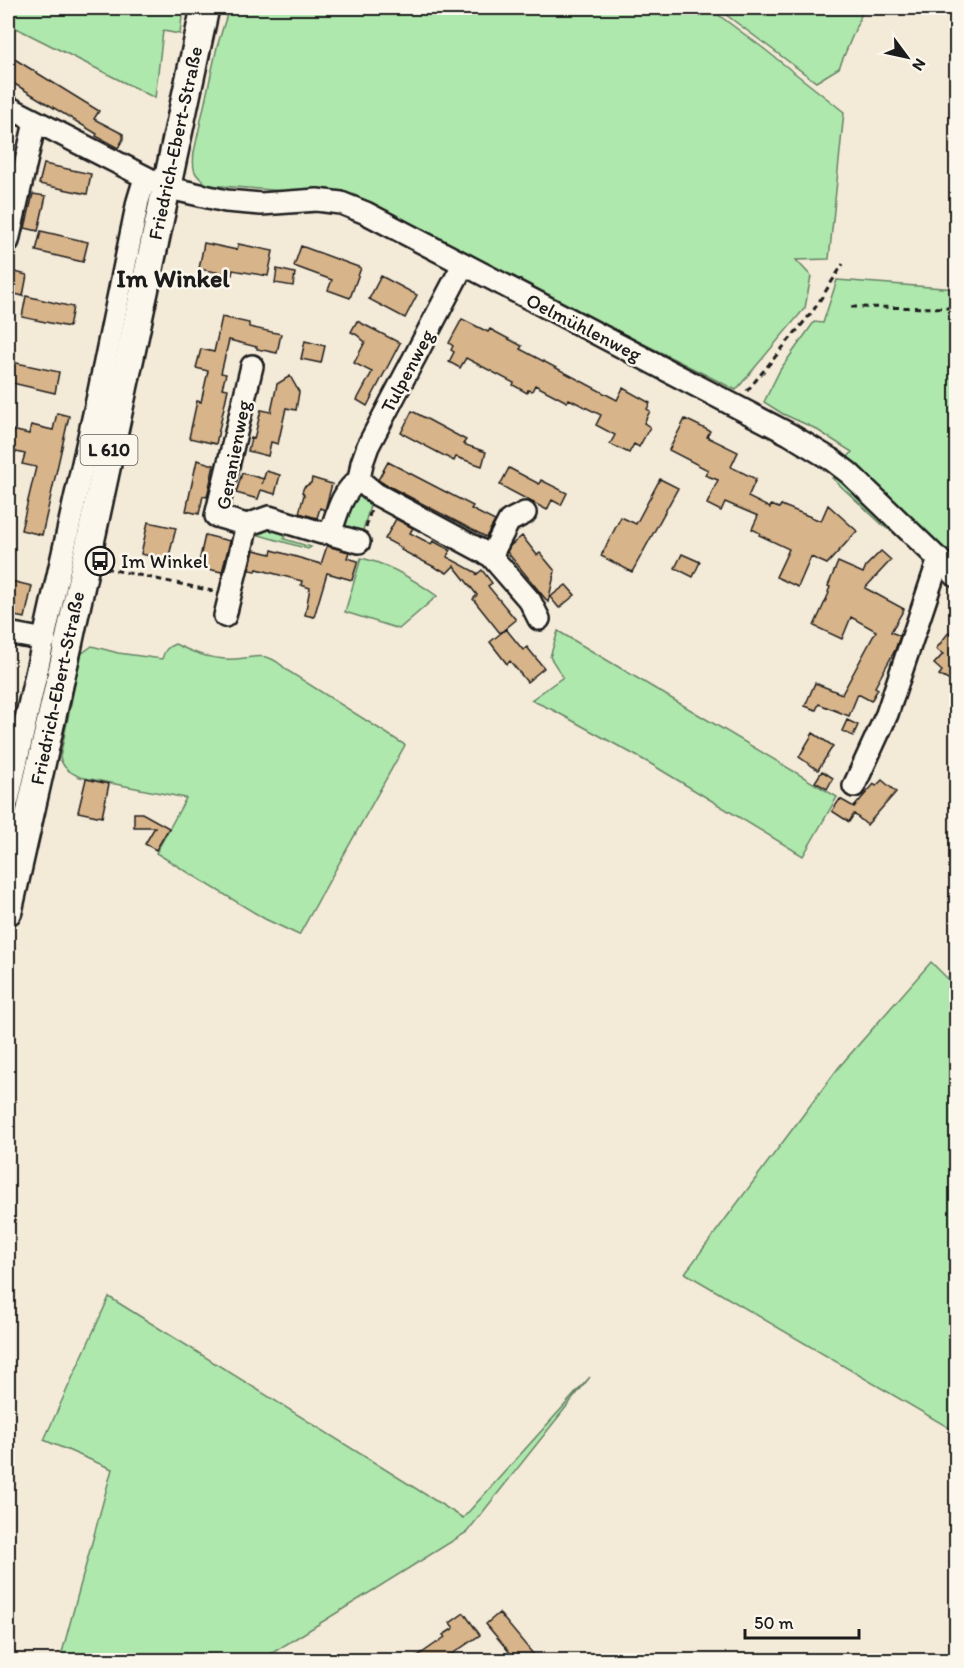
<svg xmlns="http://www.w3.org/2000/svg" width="964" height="1668" viewBox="0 0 964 1668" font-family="Itim,sans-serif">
<rect width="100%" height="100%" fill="#f4ead8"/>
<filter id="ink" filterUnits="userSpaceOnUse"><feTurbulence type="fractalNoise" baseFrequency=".0167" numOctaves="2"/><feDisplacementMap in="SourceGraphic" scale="12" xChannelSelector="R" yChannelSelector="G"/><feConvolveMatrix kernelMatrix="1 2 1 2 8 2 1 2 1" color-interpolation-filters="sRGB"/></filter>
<g filter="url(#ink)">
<path fill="#aee8ad" stroke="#658264" stroke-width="1.5" d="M 8,8 L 183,8 L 180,34 L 163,31 L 155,98 L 8,24 Z
M 229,8 L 709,8 L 763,48 L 844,112 L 829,259 L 796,260 L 811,276 L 805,308 L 736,390 L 470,257 L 310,193 L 208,185 C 193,174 192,170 194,152 L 217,47 Z
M 717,8 L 864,8 L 839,68 L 816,82 Z
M 837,280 L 956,289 L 956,584 L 916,542 L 886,528 L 832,478 L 852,452 L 814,428 L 783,414 L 764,402 L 780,370 L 814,322 L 823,323 Z
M 361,493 L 371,502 L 362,534 L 342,528 L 349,497 Z
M 277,524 L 287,527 L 284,539 L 311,547 L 308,549 L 259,535 Z
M 361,558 C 387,563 416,581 437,596 L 399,629 L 345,612 Z
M 558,631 L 837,797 L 803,856 L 651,764 L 553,710 L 531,700 L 563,677 L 550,657 Z
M 175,644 C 192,652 207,658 225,659 C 255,661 263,646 288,671 L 405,745 L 299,935 L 265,919 L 156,853 L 186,798 L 80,777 C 70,772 63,769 60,757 L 81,654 L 92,646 L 118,653 L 162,659 C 164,651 167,647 175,644 Z
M 931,962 L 956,987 L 956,1432 L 685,1273 L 839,1067 Z
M 109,1297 L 463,1518 L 590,1377 L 467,1532 L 261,1660 L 60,1660 L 112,1469 L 44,1440 Z"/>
<path fill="#d8b48a" stroke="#1c1c1c" stroke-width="1.5" d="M 8,55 L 99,111 L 94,119 L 123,134 L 123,139 L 118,148 L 96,136 L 97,134 L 8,80 Z
M 44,164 L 91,174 L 87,194 L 39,184 Z
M 33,194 L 46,196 L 38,231 L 25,228 Z
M 41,231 L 88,242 L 83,262 L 36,251 Z
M 204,243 L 237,250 L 238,244 L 273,251 L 268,276 L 233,270 L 232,275 L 199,269 Z
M 301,246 L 361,268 L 350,298 L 328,290 L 332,280 L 294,266 Z
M 277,269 L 295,273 L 293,286 L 275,283 Z
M 15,272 L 27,275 L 23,296 L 11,293 Z
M 381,276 L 417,295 L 405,318 L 369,299 Z
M 26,296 L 73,307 L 69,327 L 22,317 Z
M 222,317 L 249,323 L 249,327 L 281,334 L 277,353 L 257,349 L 257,347 L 229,340 L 221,373 L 226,374 L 222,388 L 228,389 L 216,444 L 189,438 L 197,401 L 201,402 L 208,371 L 196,368 L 201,349 L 214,352 Z
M 462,319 L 488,332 L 490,329 L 522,346 L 520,349 L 617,400 L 623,388 L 650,403 L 647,409 L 650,411 L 644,423 L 650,427 L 639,447 L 634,444 L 629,453 L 610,444 L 615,435 L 596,425 L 601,415 L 569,399 L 567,402 L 535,385 L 532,391 L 528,390 L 527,393 L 513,385 L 514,383 L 466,358 L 460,368 L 449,362 L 454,352 L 451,350 L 453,346 L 449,343 Z
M 357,321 L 400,343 L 367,406 L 357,400 L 372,372 L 354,363 L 365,342 L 357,335 L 351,332 Z
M 305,341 L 325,346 L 321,363 L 301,359 Z
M 12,362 L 59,372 L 55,393 L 8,382 Z
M 290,376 L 299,392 L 296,410 L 286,408 L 278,444 L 271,442 L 268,456 L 248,451 L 251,438 L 254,439 L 261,410 L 271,412 L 277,384 Z
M 412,411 L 466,440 L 463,444 L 486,452 L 482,466 L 456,457 L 454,461 L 401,433 Z
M 57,413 L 69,416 L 42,535 L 21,530 L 36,467 L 22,464 L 25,454 L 8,450 L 8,429 L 29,434 L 31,425 L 53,430 Z
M 685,419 L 710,431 L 707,437 L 738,452 L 731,467 L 756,479 L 748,497 L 770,508 L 771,505 L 779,508 L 781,505 L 821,521 L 828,505 L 857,531 L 827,564 L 811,557 L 798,587 L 776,577 L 789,549 L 759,535 L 760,533 L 752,529 L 758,516 L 725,502 L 721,511 L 707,504 L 718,480 L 705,475 L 708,470 L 669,450 Z
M 197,460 L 214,465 L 207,497 L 203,496 L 199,514 L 186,511 Z
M 388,462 L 473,506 L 471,509 L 495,521 L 486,537 L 383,483 L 378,480 Z
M 509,468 L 539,484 L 541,480 L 567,493 L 561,505 L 552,500 L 547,510 L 500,485 Z
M 266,471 L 280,475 L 275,494 L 261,490 L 258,499 L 236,493 L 242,473 L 264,479 L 262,484 Z
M 312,478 L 332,484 L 325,510 L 320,508 L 317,518 L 299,513 L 304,495 L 302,492 L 304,487 L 311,483 Z
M 660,479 L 678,488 L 632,572 L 601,556 L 621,517 L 636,524 Z
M 396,519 L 413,528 L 410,533 L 431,544 L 433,541 L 450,550 L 447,557 L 477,573 L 476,575 L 482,570 L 492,583 L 488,586 L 516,620 L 500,633 L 473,599 L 477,595 L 454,566 L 447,573 L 440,569 L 440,570 L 401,550 L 402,548 L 385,539 Z
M 148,522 L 176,528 L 168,560 L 141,554 Z
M 205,535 L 230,541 L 222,572 L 198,567 Z
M 522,536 L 537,555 L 540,553 L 555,571 L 548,602 L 507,552 L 510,546 Z
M 327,546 L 349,552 L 347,558 L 358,561 L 352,580 L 327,573 L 314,617 L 305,615 L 310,588 L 301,585 L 302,581 L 257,569 L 256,571 L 249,570 L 254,550 L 271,554 L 272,550 L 321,564 Z
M 881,551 L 891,560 L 865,588 L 904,609 L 891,632 L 900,636 L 895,650 L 875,687 L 878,689 L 871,701 L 858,694 L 849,716 L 819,704 L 816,710 L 805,706 L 815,683 L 842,694 L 876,631 L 851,617 L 842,639 L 814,626 L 829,593 L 828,592 L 830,587 L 828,586 L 838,562 L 863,573 L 866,566 Z
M 682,554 L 700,562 L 693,577 L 675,568 Z
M 11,581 L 32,586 L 25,618 L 8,615 L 8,596 Z
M 566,585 L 575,595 L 559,608 L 550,597 Z
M 506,629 L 523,650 L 527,647 L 544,668 L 527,682 L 510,661 L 507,664 L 490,642 Z
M 949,632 L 957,638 L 957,685 L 939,675 L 942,671 L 934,664 L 943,654 L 936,649 Z
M 847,720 L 858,725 L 853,736 L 842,731 Z
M 813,733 L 833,746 L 818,770 L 799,757 Z
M 822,771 L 833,778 L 827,789 L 815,782 Z
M 86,779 L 109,784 L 102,817 L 78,812 Z
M 882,780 L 896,792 L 867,825 L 854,814 L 849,822 L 832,811 L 840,799 L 854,807 L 874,784 L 876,786 Z
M 134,813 L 142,813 L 169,828 L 156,850 L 145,844 L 155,827 L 134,827 Z
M 464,1613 L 480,1635 L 443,1660 L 412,1660 L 445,1637 L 443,1635 L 454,1628 L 450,1623 Z
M 499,1613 L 534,1655 L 527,1660 L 516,1660 L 486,1624 Z"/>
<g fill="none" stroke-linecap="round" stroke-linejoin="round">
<g stroke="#1c1c1c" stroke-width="26">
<path id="minor" d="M 8,107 L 165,187 L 226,201 L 261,204 L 317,200 L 341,203 L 366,213 L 789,434 L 832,460 L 849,473 L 956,576
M 8,241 L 35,122
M 252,366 L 216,516 L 247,525 L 269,517 L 322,533 L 328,531 L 332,528 C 338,510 343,491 359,480 L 362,463 L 368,446 L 463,265
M 359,480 L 376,494 L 491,556 L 530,601 L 539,619
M 328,531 L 334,535 L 359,542
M 491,556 L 509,521 L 525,513
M 225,616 L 247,525
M 8,633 L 45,640
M 854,786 L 887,714 L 939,559
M 8,800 L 98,396 L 138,201 L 145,178"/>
</g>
<g stroke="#1c1c1c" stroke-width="32">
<path id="major" d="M 8,911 L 68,645 L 205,8"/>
</g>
<path stroke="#1c1c1c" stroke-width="3" stroke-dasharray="6 4.5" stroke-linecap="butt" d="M 851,307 L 956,308
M 747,391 L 813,311 L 843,264
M 366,527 L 371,510
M 105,568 L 213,591"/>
<use href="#minor" stroke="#fbf7ec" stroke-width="21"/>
<use href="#major" stroke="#fbf7ec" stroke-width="27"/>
</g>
</g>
<defs>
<g id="bus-ring" transform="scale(1.5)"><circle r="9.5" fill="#fbf7ec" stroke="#1c1c1c" stroke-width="1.5"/><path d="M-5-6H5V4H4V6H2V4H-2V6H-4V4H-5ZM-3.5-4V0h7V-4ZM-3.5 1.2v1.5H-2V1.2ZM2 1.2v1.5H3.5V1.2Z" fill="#1c1c1c"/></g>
</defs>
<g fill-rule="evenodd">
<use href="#bus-ring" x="100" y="561"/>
</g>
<g text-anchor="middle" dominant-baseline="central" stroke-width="5" stroke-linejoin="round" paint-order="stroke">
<rect fill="#fbf7ec" stroke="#5f5e5a" stroke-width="1.5" x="80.5" y="435" width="57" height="30" rx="4.5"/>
<g font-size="18" font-weight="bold" fill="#1c1c1c">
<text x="109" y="450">L 610</text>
</g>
<g font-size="20" fill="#1c1c1c" stroke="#fbf7ec">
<text transform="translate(175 143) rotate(-78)">Friedrich-Ebert-Straße</text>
<text transform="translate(584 327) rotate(27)">Oelmühlenweg</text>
<text transform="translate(407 371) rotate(-62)">Tulpenweg</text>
<text transform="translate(233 455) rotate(-79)">Geranienweg</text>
<text transform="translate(57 688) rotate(-78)">Friedrich-Ebert-Straße</text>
</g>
<g font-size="20" fill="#1c1c1c" stroke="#fbf7ec" text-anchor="start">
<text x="121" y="561">Im Winkel</text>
</g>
<g font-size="26" font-weight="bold" fill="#1c1c1c" stroke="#fbf7ec">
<text x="173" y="278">Im Winkel</text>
</g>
</g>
<rect width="964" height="1668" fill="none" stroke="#fbf7ec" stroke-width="30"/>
<rect x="15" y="15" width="934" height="1638" fill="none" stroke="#1c1c1c" stroke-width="2" filter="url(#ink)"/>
<g transform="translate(907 57) rotate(123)" stroke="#fbf7ec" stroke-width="4.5" paint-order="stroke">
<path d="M0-4.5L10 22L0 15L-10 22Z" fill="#1c1c1c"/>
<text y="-9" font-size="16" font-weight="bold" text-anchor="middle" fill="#1c1c1c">N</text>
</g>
<path d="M745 1629v9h114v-9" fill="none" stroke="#1c1c1c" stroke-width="3"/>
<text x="754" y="1629" font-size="18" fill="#1c1c1c" stroke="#fbf7ec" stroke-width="4.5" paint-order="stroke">50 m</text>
</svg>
